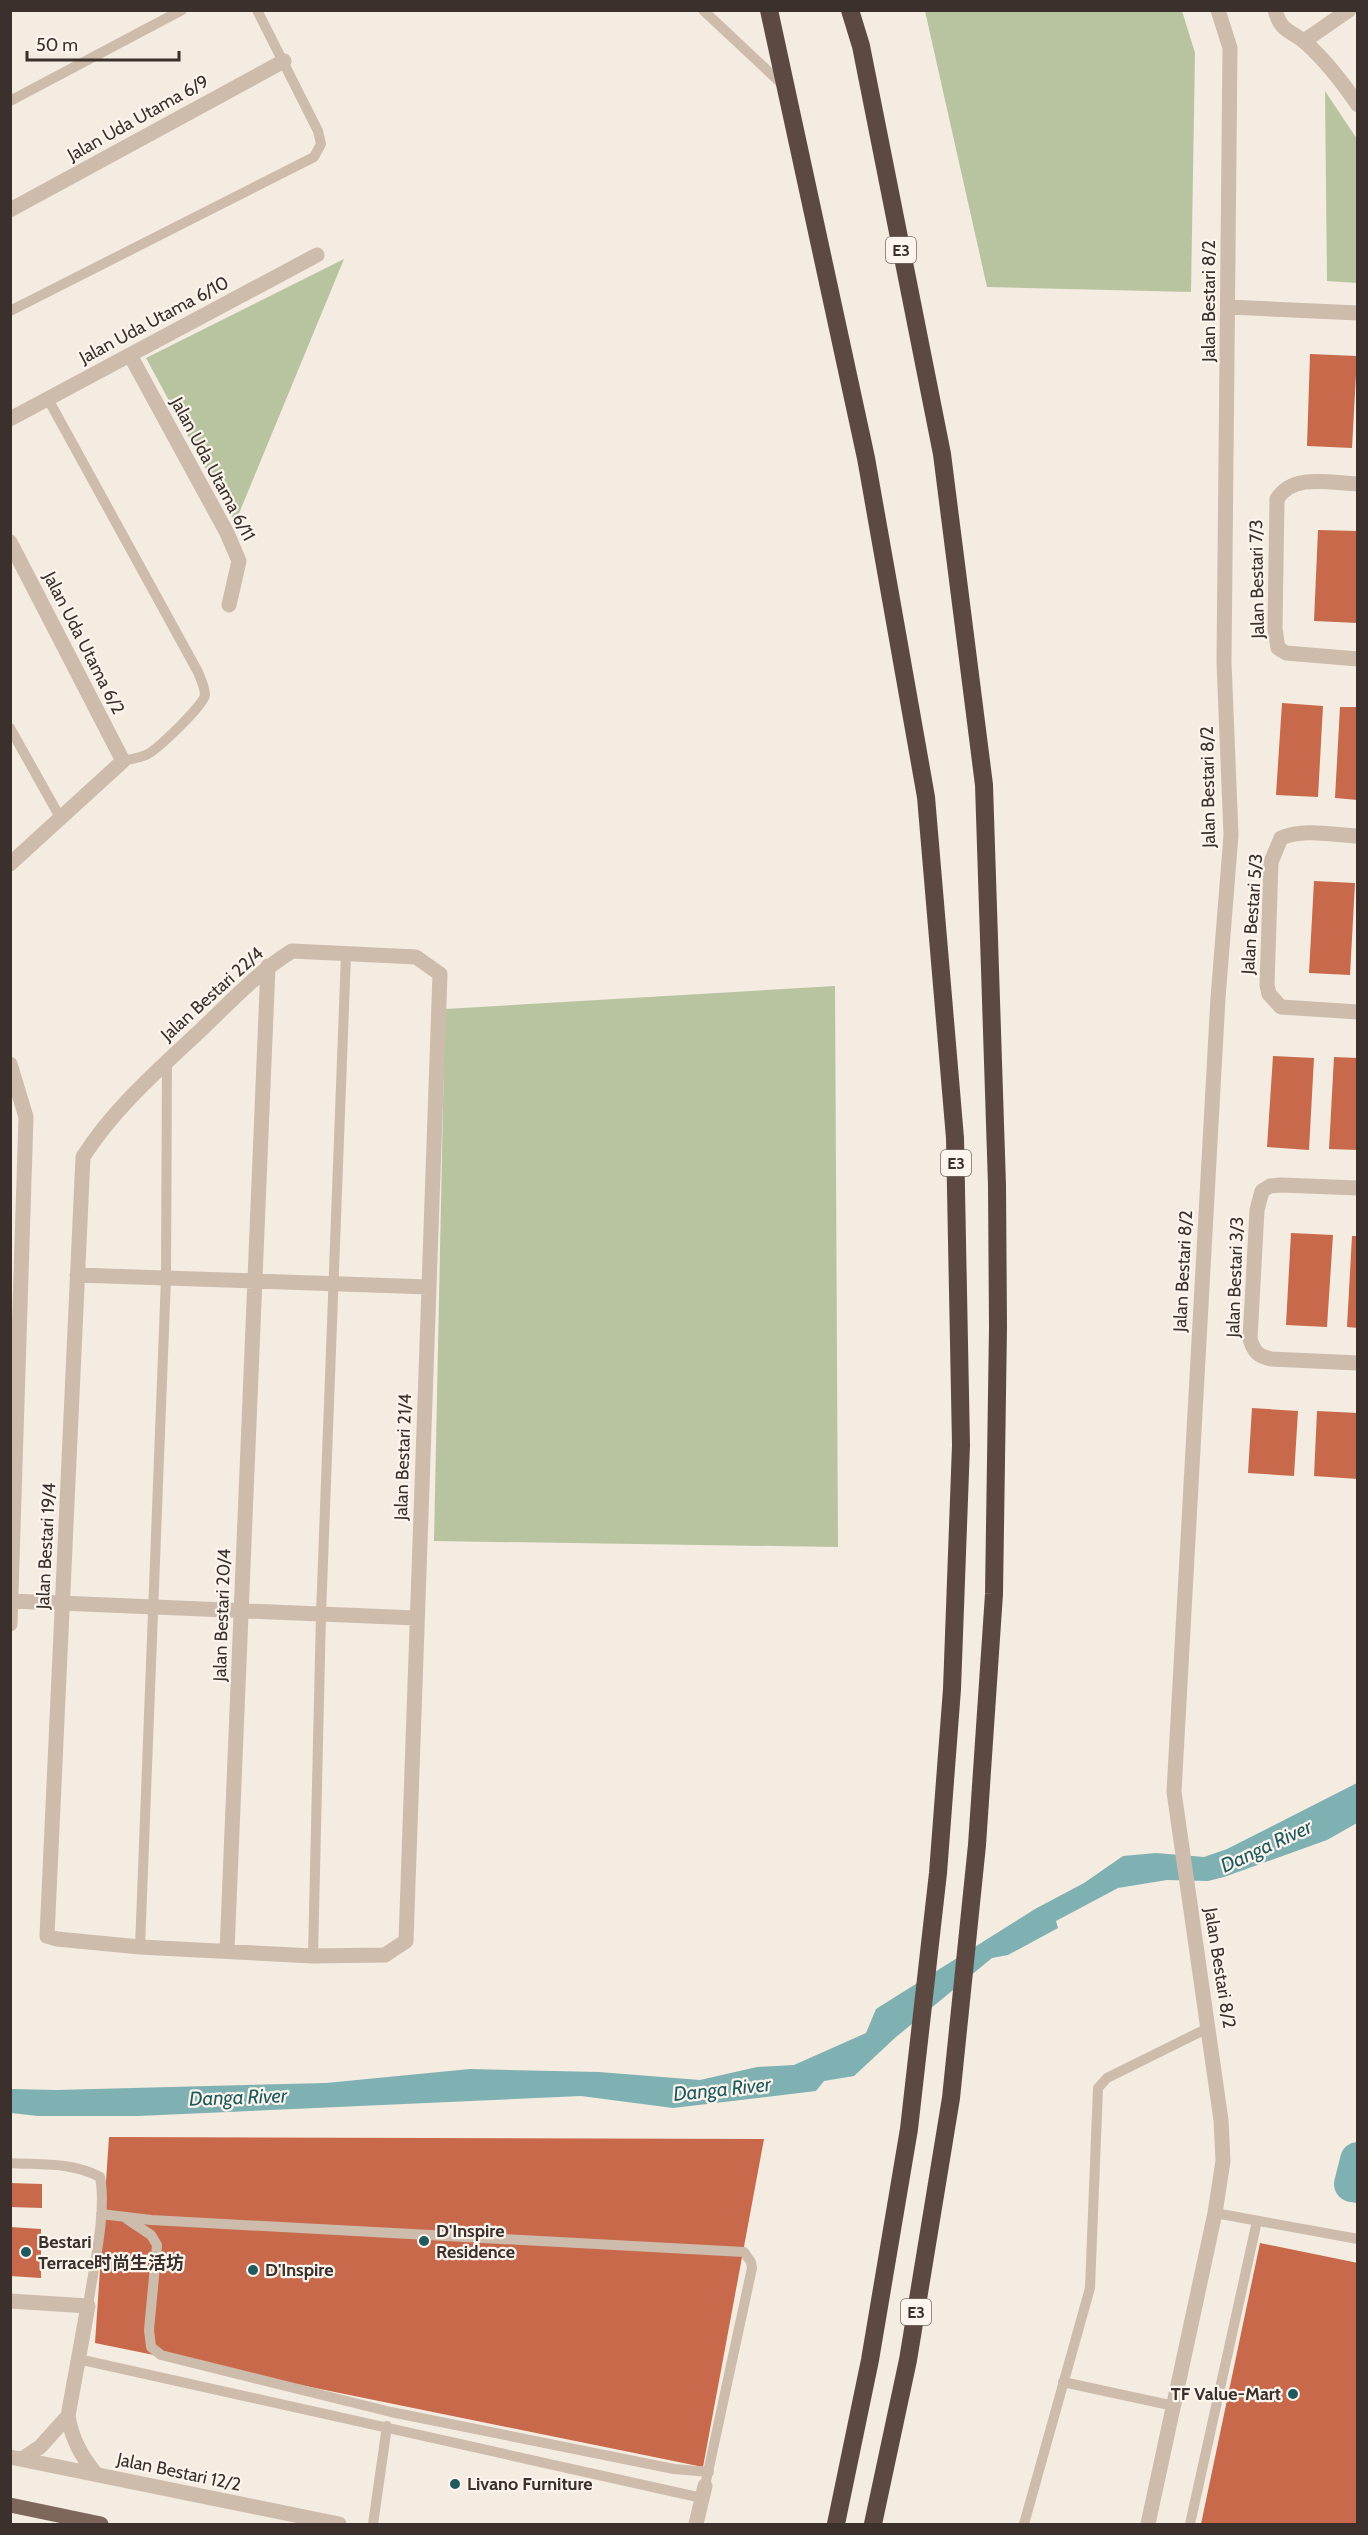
<svg xmlns="http://www.w3.org/2000/svg" width="1368" height="2535" viewBox="0 0 1368 2535" font-family="Cabin,'Noto Sans SC',sans-serif">
<rect width="100%" height="100%" fill="#f4ebe1"/>
<path fill="#b8c4a0" d="M 925,11 L 1182,11 L 1195,53 L 1191,292 L 987,287 Z
M 1325,91 L 1357,139 L 1357,283 L 1327,281 Z
M 344,259 L 235,523 L 146,358 Z
M 835,986 L 838,1547 L 434,1541 L 445,1009 Z"/>
<path fill="#7fb0b2" d="M 1357,1783 L 1357,1823 L 1327,1840 L 1224,1877 L 1208,1881 L 1167,1880 L 1118,1888 L 1056,1921 L 1058,1928 L 1008,1955 L 992,1958 L 896,2037 L 854,2076 L 824,2081 L 816,2091 L 673,2108 L 581,2096 L 138,2116 L 38,2116 L 11,2113 L 11,2089 L 57,2090 L 326,2083 L 470,2069 L 599,2072 L 700,2080 L 757,2067 L 794,2065 L 866,2033 L 876,2009 L 1035,1909 L 1084,1883 L 1123,1856 L 1156,1853 L 1204,1857 L 1227,1849 Z"/>
<g fill="none" stroke-linecap="round" stroke-linejoin="round">
<path stroke="#7fb0b2" stroke-width="36" d="M 1358,2160 L 1352,2184 L 1358,2185"/>
</g>
<path fill="#c8694b" d="M 1310,354 L 1357,356 L 1352,448 L 1307,446 Z
M 1318,530 L 1358,531 L 1358,623 L 1314,621 Z
M 1282,703 L 1323,706 L 1318,797 L 1276,795 Z
M 1340,707 L 1358,707 L 1358,800 L 1335,798 Z
M 1314,881 L 1355,883 L 1350,975 L 1309,973 Z
M 1273,1056 L 1314,1058 L 1309,1150 L 1267,1147 Z
M 1334,1057 L 1358,1058 L 1358,1150 L 1329,1149 Z
M 1291,1233 L 1333,1235 L 1327,1327 L 1286,1325 Z
M 1352,1236 L 1358,1236 L 1358,1328 L 1347,1327 Z
M 1252,1408 L 1298,1411 L 1294,1476 L 1248,1473 Z
M 1317,1411 L 1358,1413 L 1358,1479 L 1314,1476 Z
M 109,2137 L 764,2139 L 703,2467 L 95,2343 Z
M 10,2183 L 42,2184 L 42,2208 L 10,2207 Z
M 10,2227 L 41,2229 L 41,2278 L 10,2276 Z
M 1260,2243 L 1358,2263 L 1358,2524 L 1201,2524 Z"/>
<g fill="none" stroke-linecap="round" stroke-linejoin="round">
<path stroke="#cdbbac" stroke-width="10" d="M 703,10 L 784,86
M 10,101 L 182,10
M 10,311 L 314,157 L 321,144 L 318,131 L 257,10
M 48,399 L 198,672 C 201,679 205,688 205,695 C 204,705 156,751 146,755 C 139,758 130,759 123,761
M 10,728 L 61,819
M 140,1947 L 166,1278 L 167,1061
M 313,1956 L 321,1614 L 346,954
M 10,2163 C 41,2165 72,2162 100,2177 C 107,2213 93,2269 88,2306
M 1215,2213 L 1358,2239
M 101,2214 L 151,2220 L 744,2252 L 751,2262 L 752,2268 L 705,2486
M 127,2219 L 151,2235 L 157,2245 L 149,2330 L 151,2347 L 161,2355 L 391,2412 L 674,2469 L 709,2472
M 78,2359 L 702,2498
M 1063,2382 L 1174,2406
M 373,2524 L 387,2426
M 1024,2524 L 1090,2288 L 1098,2088 L 1107,2078 L 1210,2027
M 1190,2524 L 1257,2221"/>
<path stroke="#cdbbac" stroke-width="15" d="M 1275,10 C 1281,33 1291,30 1306,43 C 1326,61 1343,83 1358,105
M 1304,41 L 1349,10
M 10,210 L 284,61
M 1229,307 L 1358,313
M 130,355 L 227,533 L 239,561 L 229,605
M 10,419 L 317,255
M 1358,484 C 1331,483 1293,473 1277,499 L 1275,629 L 1278,648 L 1286,653 L 1358,659
M 10,542 L 123,761 L 10,864
M 1358,836 C 1333,835 1303,828 1281,838 L 1271,862 L 1267,985 L 1269,994 L 1281,1007 L 1358,1012
M 292,951 L 416,957 L 440,974 L 406,1941 L 385,1955 L 313,1956 L 140,1947 L 57,1939 L 47,1936 L 83,1157 C 113,1109 160,1068 202,1029 C 231,1001 258,972 292,951 Z
M 10,1064 L 26,1117 L 10,1624
M 1358,1188 L 1281,1185 L 1270,1186 L 1262,1191 L 1257,1210 L 1250,1339 C 1254,1352 1258,1356 1271,1359 L 1358,1363
M 77,1275 L 429,1287
M 11,1601 L 417,1618
M 227,1951 L 268,966
M 10,2301 L 88,2306 L 68,2416 C 72,2439 81,2456 96,2474
M 10,2457 L 339,2524
M 22,2459 L 40,2447 L 68,2416
M 696,2524 L 705,2486
M 1148,2524 L 1215,2213 L 1223,2161 L 1221,2120 L 1174,1792 L 1218,998 L 1231,835 L 1224,662 L 1230,48 L 1218,10"/>
<path stroke="#7d675c" stroke-width="15" d="M 10,2505 L 101,2524"/>
<path stroke="#5c4a42" stroke-width="18" d="M 769,10 L 866,458 L 926,797 L 955,1138 L 961,1445 L 952,1689 L 938,1873 L 909,2129 L 870,2360 L 836,2524
M 850,10 L 861,46 L 942,454 L 984,785 L 997,1185 L 998,1327 L 994,1594 L 977,1845 L 951,2098 L 908,2360 L 873,2524"/>
</g>
<g fill="#1f5a5e" stroke="#fbf5ee" stroke-width="2">
<circle cx="424" cy="2241" r="6"/>
<circle cx="26" cy="2252" r="6"/>
<circle cx="253" cy="2270" r="6"/>
<circle cx="1293" cy="2394" r="6"/>
<circle cx="455" cy="2484" r="6"/>
</g>
<g text-anchor="middle" dominant-baseline="central" stroke-width="4.5" stroke-linejoin="round" paint-order="stroke">
<g fill="#fbf5ee" stroke="#756b66" stroke-width="1.5">
<rect x="886" y="237" width="30" height="26" rx="4.5"/>
<rect x="941" y="1150" width="30" height="26" rx="4.5"/>
<rect x="901" y="2299" width="30" height="26" rx="4.5"/>
</g>
<g font-size="16" font-weight="bold" fill="#3b302b">
<text x="901" y="250">E3</text>
<text x="956" y="1163">E3</text>
<text x="916" y="2312">E3</text>
</g>
<g font-size="18" fill="#3b302b" stroke="#fbf5ee">
<text transform="translate(138 118) rotate(-29)">Jalan Uda Utama 6/9</text>
<text transform="translate(1209 301) rotate(-90)">Jalan Bestari 8/2</text>
<text transform="translate(154 320) rotate(-28)">Jalan Uda Utama 6/10</text>
<text transform="translate(213 469) rotate(62)">Jalan Uda Utama 6/11</text>
<text transform="translate(1257 579) rotate(-91)">Jalan Bestari 7/3</text>
<text transform="translate(84 643) rotate(63)">Jalan Uda Utama 6/2</text>
<text transform="translate(1208 787) rotate(-91)">Jalan Bestari 8/2</text>
<text transform="translate(1252 914) rotate(-86)">Jalan Bestari 5/3</text>
<text transform="translate(212 994) rotate(-42)">Jalan Bestari 22/4</text>
<text transform="translate(1183 1271) rotate(-87)">Jalan Bestari 8/2</text>
<text transform="translate(1235 1277) rotate(-88)">Jalan Bestari 3/3</text>
<text transform="translate(403 1457) rotate(-88)">Jalan Bestari 21/4</text>
<text transform="translate(46 1546) rotate(-87)">Jalan Bestari 19/4</text>
<text transform="translate(222 1615) rotate(-88)">Jalan Bestari 20/4</text>
<text transform="translate(1220 1968) rotate(81)">Jalan Bestari 8/2</text>
<text transform="translate(179 2472) rotate(12)">Jalan Bestari 12/2</text>
</g>
<g font-size="18" font-weight="bold" fill="#3b302b" stroke="#fbf5ee" text-anchor="start">
<text x="436" y="2231">D'Inspire<tspan x="436" dy="21">Residence</tspan></text>
<text x="38" y="2242">Bestari<tspan x="38" dy="21">Terrace时尚生活坊</tspan></text>
<text x="265" y="2270">D'Inspire</text>
<text x="1281" y="2394" text-anchor="end">TF Value-Mart</text>
<text x="467" y="2484">Livano Furniture</text>
</g>
<g font-size="20" font-style="italic" fill="#1f5a5e" stroke="#fbf5ee">
<text transform="translate(1266 1846) rotate(-25)">Danga River</text>
<text transform="translate(722 2089) rotate(-6)">Danga River</text>
<text transform="translate(238 2097) rotate(-2)">Danga River</text>
</g>
</g>
<rect width="1368" height="2535" fill="none" stroke="#3b302b" stroke-width="24"/>
<path d="M27 51v9h152v-9" fill="none" stroke="#3b302b" stroke-width="3"/>
<text x="36" y="51" font-size="18" fill="#3b302b" stroke="#fbf5ee" stroke-width="4.5" paint-order="stroke">50 m</text>
</svg>
